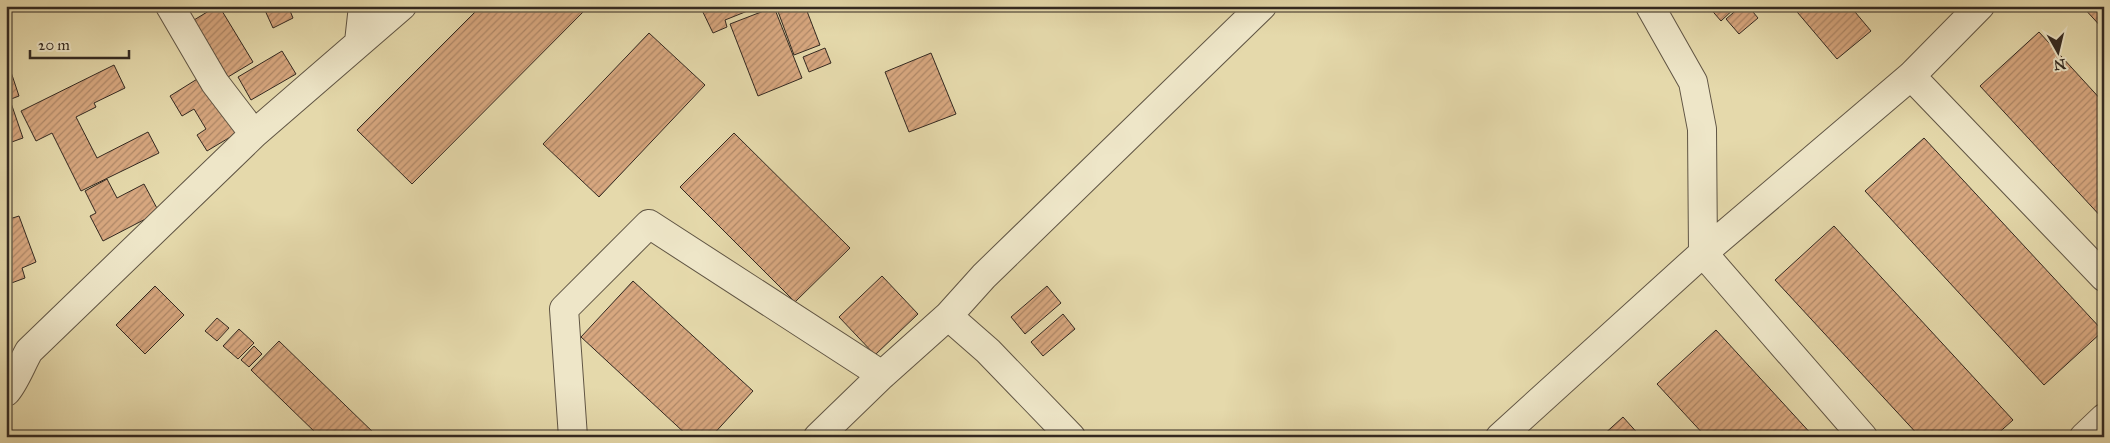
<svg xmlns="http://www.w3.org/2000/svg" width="2110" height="443" viewBox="0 0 2110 443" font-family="'IM FELL Great Primer',serif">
<defs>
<pattern id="building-hatch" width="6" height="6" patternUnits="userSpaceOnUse" patternTransform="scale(1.25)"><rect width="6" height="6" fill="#d7a77f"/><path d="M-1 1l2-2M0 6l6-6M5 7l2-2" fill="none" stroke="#af8868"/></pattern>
</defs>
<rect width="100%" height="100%" fill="#e5d9ab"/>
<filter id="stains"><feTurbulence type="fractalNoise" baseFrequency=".004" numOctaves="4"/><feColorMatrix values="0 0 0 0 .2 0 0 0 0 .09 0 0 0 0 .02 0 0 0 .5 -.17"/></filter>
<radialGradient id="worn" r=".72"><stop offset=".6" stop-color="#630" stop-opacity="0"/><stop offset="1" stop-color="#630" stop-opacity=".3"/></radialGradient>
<path fill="url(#building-hatch)" stroke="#332921" d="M 217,6 L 219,6 L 253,62 L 228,77 L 194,20 Z
M 263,6 L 288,6 L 293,18 L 273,28 Z
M 481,6 L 589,6 L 412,184 L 357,130 Z
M 700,6 L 760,6 L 725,20 L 727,27 L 713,33 Z
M 776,6 L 805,6 L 820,45 L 794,55 Z
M 1708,6 L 1737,6 L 1721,21 Z
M 1741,6 L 1748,6 L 1758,18 L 1739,34 L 1726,19 Z
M 1792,6 L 1850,6 L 1871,31 L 1837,59 Z
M 2082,6 L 2104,6 L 2104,30 Z
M 774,7 L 802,78 L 758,96 L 730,24 Z
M 2039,32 L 2104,103 L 2104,220 L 1980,86 Z
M 649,33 L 705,85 L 599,197 L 543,144 Z
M 825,48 L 831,63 L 809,72 L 803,57 Z
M 282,51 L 296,74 L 251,100 L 238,77 Z
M 931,53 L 956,114 L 909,132 L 885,72 Z
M 6,57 L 19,96 L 6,101 Z
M 114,65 L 125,88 L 94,103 L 96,107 L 76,117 L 97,158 L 148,132 L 159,153 L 81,191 L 52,133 L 36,141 L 21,111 Z
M 202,76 L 237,133 L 207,151 L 197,135 L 206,129 L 194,109 L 182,116 L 170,96 Z
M 11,103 L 23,138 L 6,144 L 6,105 Z
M 734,133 L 850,248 L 795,302 L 680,187 Z
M 1924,138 L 2103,331 L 2044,385 L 1865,191 Z
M 107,179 L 117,198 L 144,184 L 159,212 L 103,241 L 90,216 L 96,213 L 85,191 Z
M 19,216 L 36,262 L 22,268 L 25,278 L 6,285 L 6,220 Z
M 1834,226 L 2013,420 L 1994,437 L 1920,437 L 1775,280 Z
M 882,276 L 918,314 L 875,355 L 839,317 Z
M 633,281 L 753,391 L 711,437 L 689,437 L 581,337 Z
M 155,286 L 184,315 L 145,354 L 116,325 Z
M 1047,286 L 1061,303 L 1025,334 L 1011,317 Z
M 1063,314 L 1075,329 L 1043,356 L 1031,342 Z
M 217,318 L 229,328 L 217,341 L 205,331 Z
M 239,329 L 254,343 L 238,359 L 223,346 Z
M 1716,330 L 1814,437 L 1706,437 L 1657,384 Z
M 279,341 L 378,437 L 320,437 L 251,370 Z
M 254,346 L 262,354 L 249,367 L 241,360 Z
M 1623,417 L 1641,437 L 1601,437 Z"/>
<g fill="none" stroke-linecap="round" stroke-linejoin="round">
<g stroke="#605544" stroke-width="30">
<path id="minor" d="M 170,6 L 215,83 L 254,134
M 1650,6 L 1693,82 L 1702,129 L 1703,253 L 1863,437
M 359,42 L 363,6
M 1911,76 L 2104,277
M 6,392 C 14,384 22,363 29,351 L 254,134 L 402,6
M 573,437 L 564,309 L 649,224 L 882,375
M 818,437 L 882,375 L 948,316
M 1071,437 L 988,351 L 948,316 L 984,276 L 1262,6
M 1500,437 L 1703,253 L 1911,76 L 1980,6
M 2084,437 L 2104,418"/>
</g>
<use href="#minor" stroke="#eee6c8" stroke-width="28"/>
</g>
<rect width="2110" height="443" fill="none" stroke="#e5d9ab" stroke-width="25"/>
<rect x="8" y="8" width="2095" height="428" fill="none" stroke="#332921" stroke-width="2.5"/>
<rect x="12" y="12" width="2085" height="418" fill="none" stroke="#332921"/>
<g transform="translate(2058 52) rotate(172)" stroke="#eee6c8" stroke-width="4" paint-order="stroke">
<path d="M0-4L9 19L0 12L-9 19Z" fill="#332921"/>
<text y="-8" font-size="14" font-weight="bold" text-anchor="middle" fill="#332921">N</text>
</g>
<path d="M30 50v8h99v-8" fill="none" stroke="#332921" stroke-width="2.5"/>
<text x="38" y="50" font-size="15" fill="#332921" stroke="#eee6c8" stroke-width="4" paint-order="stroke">20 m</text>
<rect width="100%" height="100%" filter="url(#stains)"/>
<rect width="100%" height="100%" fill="url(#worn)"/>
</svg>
